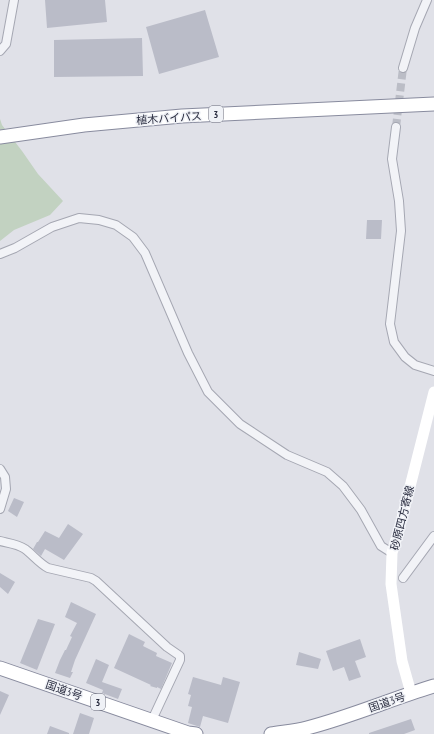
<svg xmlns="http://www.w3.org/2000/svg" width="434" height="734" viewBox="0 0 434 734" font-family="'PT Sans Narrow','Noto Sans JP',sans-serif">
<rect width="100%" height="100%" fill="#e0e1e8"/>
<path fill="#c2d2c1" d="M 0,119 L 2,125 L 22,151 L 38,174 L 63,201 L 50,215 L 14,230 L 0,241 Z"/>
<path fill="#babcc8" d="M 45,0 L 105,0 L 107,22 L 47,28 Z
M 205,10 L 219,57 L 159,74 L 146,27 Z
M 142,38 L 143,76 L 54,77 L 54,40 Z
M 367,220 L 382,220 L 381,239 L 366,239 Z
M 14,498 L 24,502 L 17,517 L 8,511 Z
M 68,524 L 83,534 L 64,560 L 45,549 L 41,556 L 33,549 L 37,542 L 38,542 L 45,531 L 59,538 Z
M 0,573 L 15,582 L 8,594 L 0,587 Z
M 71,602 L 96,614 L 75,660 L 71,672 L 73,672 L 70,678 L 55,673 L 60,660 L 65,650 L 66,650 L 72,637 L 70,636 L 77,623 L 65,617 Z
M 38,619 L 55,624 L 37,670 L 20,663 Z
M 129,634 L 145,642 L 143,646 L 157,653 L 156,656 L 172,663 L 161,689 L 157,687 L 157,688 L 150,686 L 151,685 L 114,668 Z
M 360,639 L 366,657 L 355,661 L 361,677 L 349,681 L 344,667 L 333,671 L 326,651 Z
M 299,652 L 321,659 L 318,669 L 296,665 Z
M 96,659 L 109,665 L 102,682 L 122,689 L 118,699 L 102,693 L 103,690 L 86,683 Z
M 193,677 L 221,685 L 223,677 L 240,682 L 228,723 L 203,716 L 200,727 L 188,723 L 192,707 L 188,706 L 191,695 L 188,694 Z
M 0,691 L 9,695 L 0,715 Z
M 80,713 L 94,718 L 89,734 L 73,734 Z
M 411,719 L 415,730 L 404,734 L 369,734 L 369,733 Z
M 50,726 L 69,733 L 69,734 L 47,734 Z"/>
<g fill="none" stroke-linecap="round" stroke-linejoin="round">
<path stroke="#bbbdc6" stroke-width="8" stroke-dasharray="8 4" stroke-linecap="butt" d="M 396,127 L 403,68"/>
<g stroke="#a5a7b2" stroke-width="10">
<path id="minor" d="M 0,51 L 6,44 L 14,0
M 403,68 L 415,28 L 427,0
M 396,127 L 392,159 L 399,201 L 401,231 L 390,324 L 394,342 L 405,357 L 415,365 L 434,371
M 0,254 L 15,248 L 52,227 L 79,218 L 99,220 L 116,225 L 133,237 L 145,253 L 188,353 L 208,392 L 240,424 L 287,455 L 327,472 L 343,486 L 361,510 L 381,546 L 392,553
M 0,469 L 5,477 L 6,489 L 0,509
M 0,541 C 8,543 18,544 25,549 C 33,555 39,563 48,568 L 91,578 L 96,581 L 167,647 L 180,656 L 180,660 L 152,720
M 403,578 L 434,536"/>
</g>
<g stroke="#888b9e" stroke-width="15">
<path id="trunk" d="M 0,137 L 84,125 L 182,116 L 434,104
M 0,668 L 188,733 L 196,734
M 271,734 C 283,732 296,731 307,728 C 350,717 391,699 434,686"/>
</g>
<use href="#minor" stroke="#f2f3f7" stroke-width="8"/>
<path stroke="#fff" stroke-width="11" d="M 411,693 L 402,661 L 391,584 L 392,553 L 401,522 L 434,392"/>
<use href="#trunk" stroke="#fff" stroke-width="13"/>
</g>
<g text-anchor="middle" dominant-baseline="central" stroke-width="3" stroke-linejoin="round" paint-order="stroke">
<g fill="#eff1f6" stroke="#646776" stroke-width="1">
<rect x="209" y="106" width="14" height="16" rx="3"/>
<rect x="91" y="694" width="14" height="16" rx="3"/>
</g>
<g font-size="10" font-weight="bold" fill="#292c3f">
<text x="216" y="114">3</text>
<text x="98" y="702">3</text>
</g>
<g font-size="11" fill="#292c3f" stroke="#eff1f6">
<text transform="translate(169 118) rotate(-4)">植木バイパス</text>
<text transform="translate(402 518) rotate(-76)">砂原四方寄線</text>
<text transform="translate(64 690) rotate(19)">国道3号</text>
<text transform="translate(387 702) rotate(-19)">国道3号</text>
</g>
</g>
</svg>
